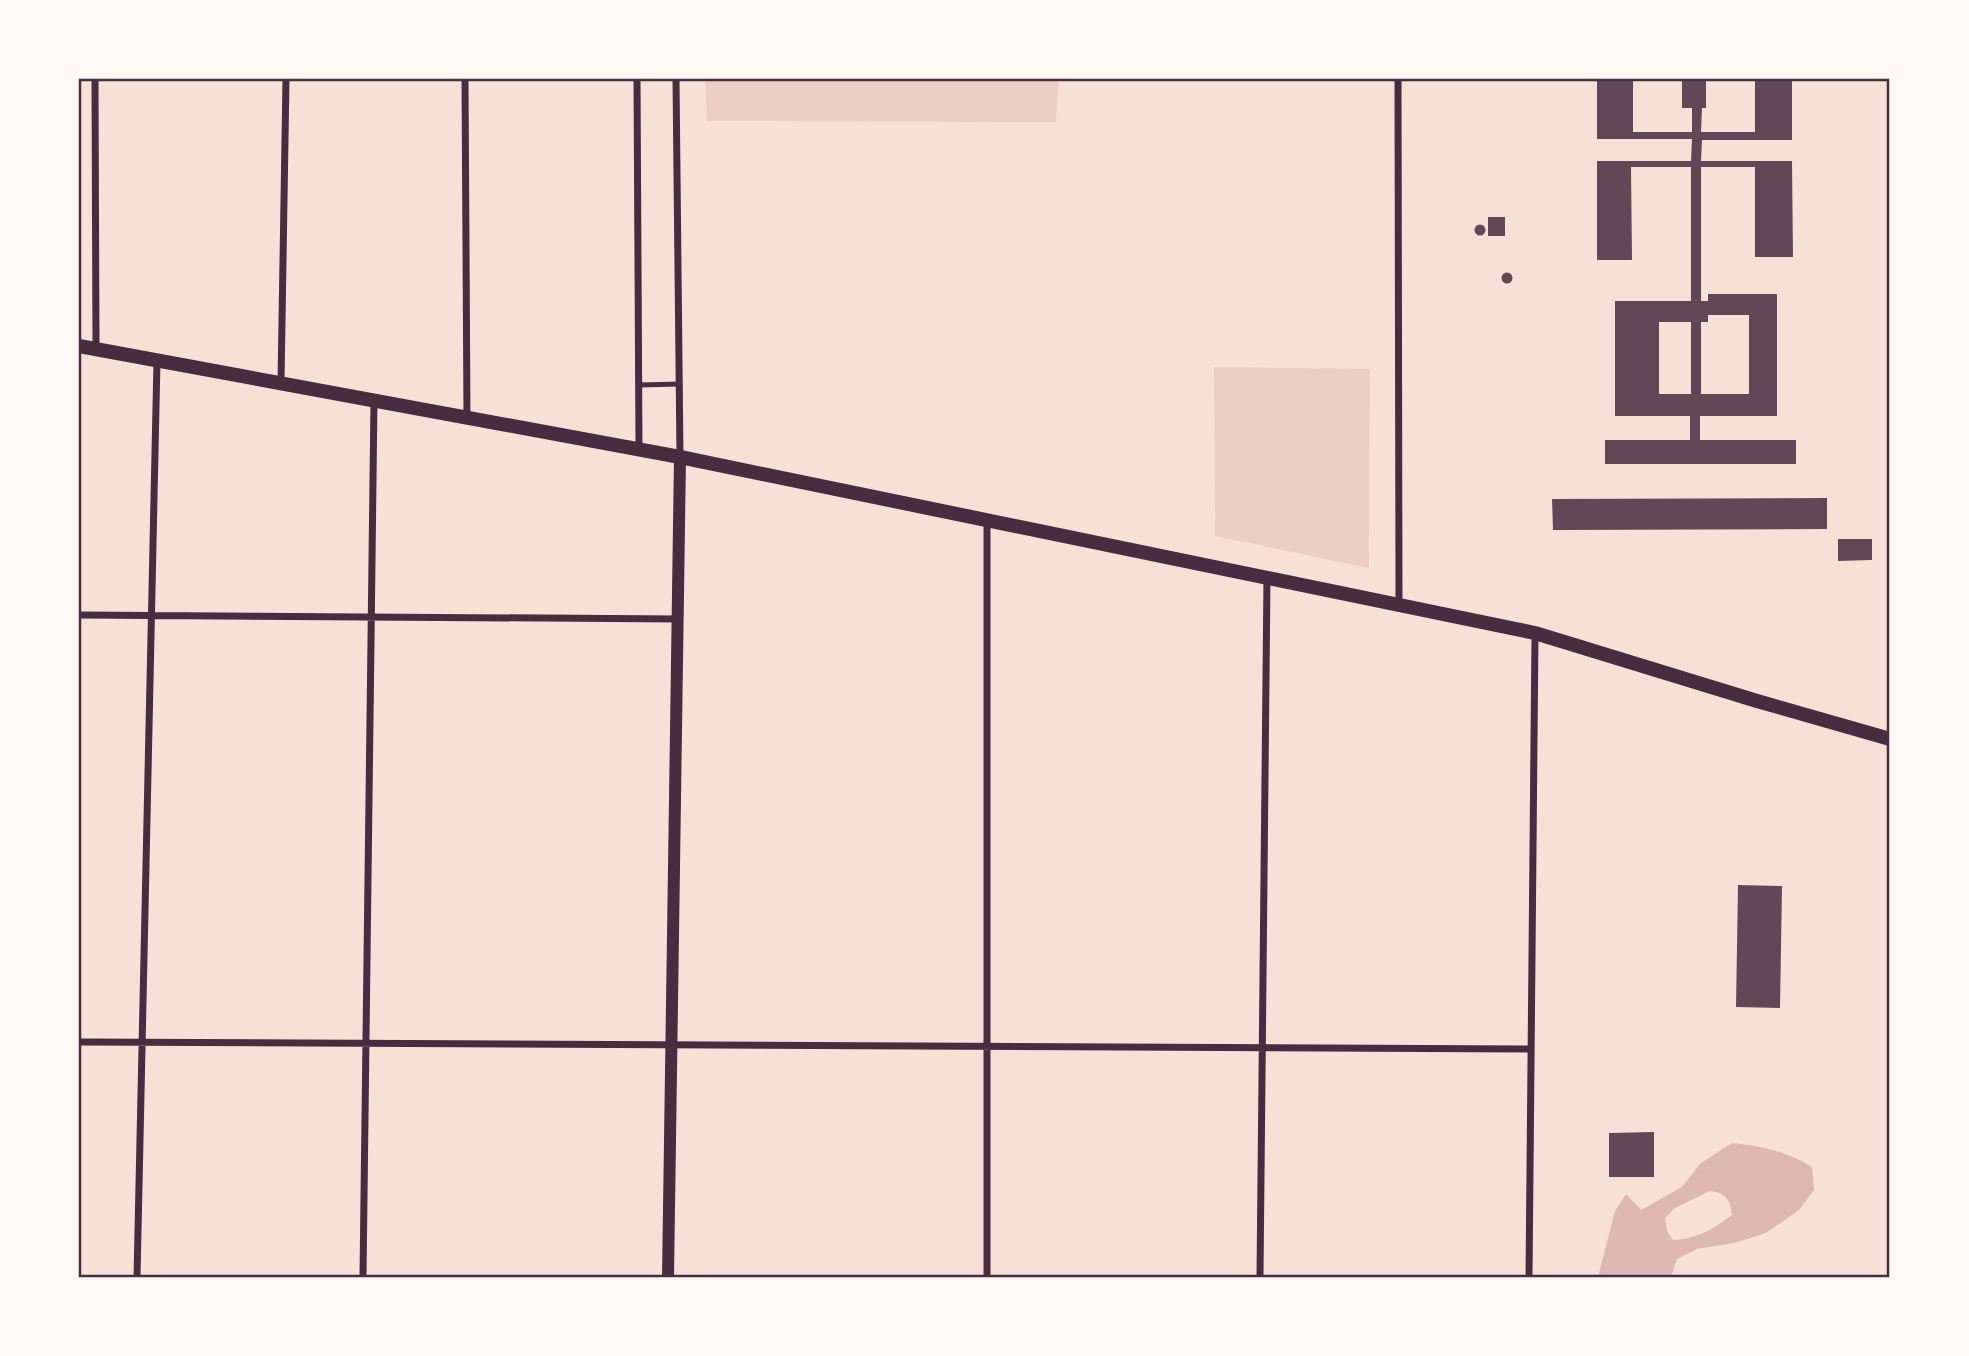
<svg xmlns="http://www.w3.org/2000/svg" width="1969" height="1356" viewBox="0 0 1969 1356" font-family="Commissioner,sans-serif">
<rect width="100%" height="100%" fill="#f7e1d7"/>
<path fill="#ebcfc5" d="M 705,79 L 1059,79 L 1056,122 L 707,121 Z
M 1214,367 L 1370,369 L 1369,568 L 1215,536 Z"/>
<path fill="#dcb8b0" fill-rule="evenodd" d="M 1732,1143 C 1761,1146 1786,1151 1812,1167 L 1814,1190 L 1799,1210 L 1766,1233 L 1734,1243 L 1697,1249 L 1677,1259 L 1671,1277 L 1598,1277 L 1615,1211 L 1626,1194 L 1641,1210 L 1682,1187 L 1701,1163 ZM 1710,1191 C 1726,1193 1730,1199 1732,1215 C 1713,1229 1697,1239 1673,1240 L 1667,1231 L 1665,1218 L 1675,1208 Z"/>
<path fill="#644757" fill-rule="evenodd" d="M 1597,79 L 1633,79 L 1633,132 L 1692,132 L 1692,108 L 1682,108 L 1682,79 L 1706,79 L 1706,108 L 1702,108 L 1701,132 L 1755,132 L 1755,79 L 1792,79 L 1792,140 L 1702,140 L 1701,161 L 1792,161 L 1793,257 L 1755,257 L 1755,167 L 1701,167 L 1701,301 L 1708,301 L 1708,294 L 1777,294 L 1777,416 L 1700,416 L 1700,440 L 1796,440 L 1796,464 L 1605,464 L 1605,440 L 1690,440 L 1690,416 L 1615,416 L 1615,301 L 1691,301 L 1691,167 L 1631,167 L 1632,260 L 1597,260 L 1597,161 L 1691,161 L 1692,139 L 1597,139 ZM 1708,315 L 1749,315 L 1749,394 L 1701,394 L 1701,322 L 1708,322 ZM 1659,322 L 1691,322 L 1691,394 L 1659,394 Z
M 1488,217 L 1505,217 L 1505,236 L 1488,236 Z
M1474.5 230a5.5 5.5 0 1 1 11 0a5.5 5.5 0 1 1-11 0Z
M1501.5 278a5.5 5.5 0 1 1 11 0a5.5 5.5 0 1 1-11 0Z
M 1827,498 L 1827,529 L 1553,530 L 1552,499 Z
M 1838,539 L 1872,539 L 1872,560 L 1838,561 Z
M 1738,885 L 1782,886 L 1780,1008 L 1736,1007 Z
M 1654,1132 L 1654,1177 L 1609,1177 L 1609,1133 Z"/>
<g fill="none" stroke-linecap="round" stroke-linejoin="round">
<path stroke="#4a2c40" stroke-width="5" d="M 639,385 L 680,384"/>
<path stroke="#4a2c40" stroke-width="7" d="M 95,79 L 96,349
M 465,79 L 467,417
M 637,79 L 639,449
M 676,79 L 680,457
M 1398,79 L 1399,606
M 281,382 L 286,79
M 987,520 L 987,1277
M 79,615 L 678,619
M 79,1042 L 1531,1049
M 137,1277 L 157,361
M 363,1277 L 374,401
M 1260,1277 L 1267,578
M 1529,1277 L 1535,634"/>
<path stroke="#4a2c40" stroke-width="12" d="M 668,1277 L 680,457"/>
<path stroke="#4a2c40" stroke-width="14" d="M 79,346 L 680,457 L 1535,633 L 1757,701 L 1890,739"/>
</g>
<rect width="1969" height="1356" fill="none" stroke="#fffaf5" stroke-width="161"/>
<rect x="80" y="80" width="1808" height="1196" fill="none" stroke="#4a2c40" stroke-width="2.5"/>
</svg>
